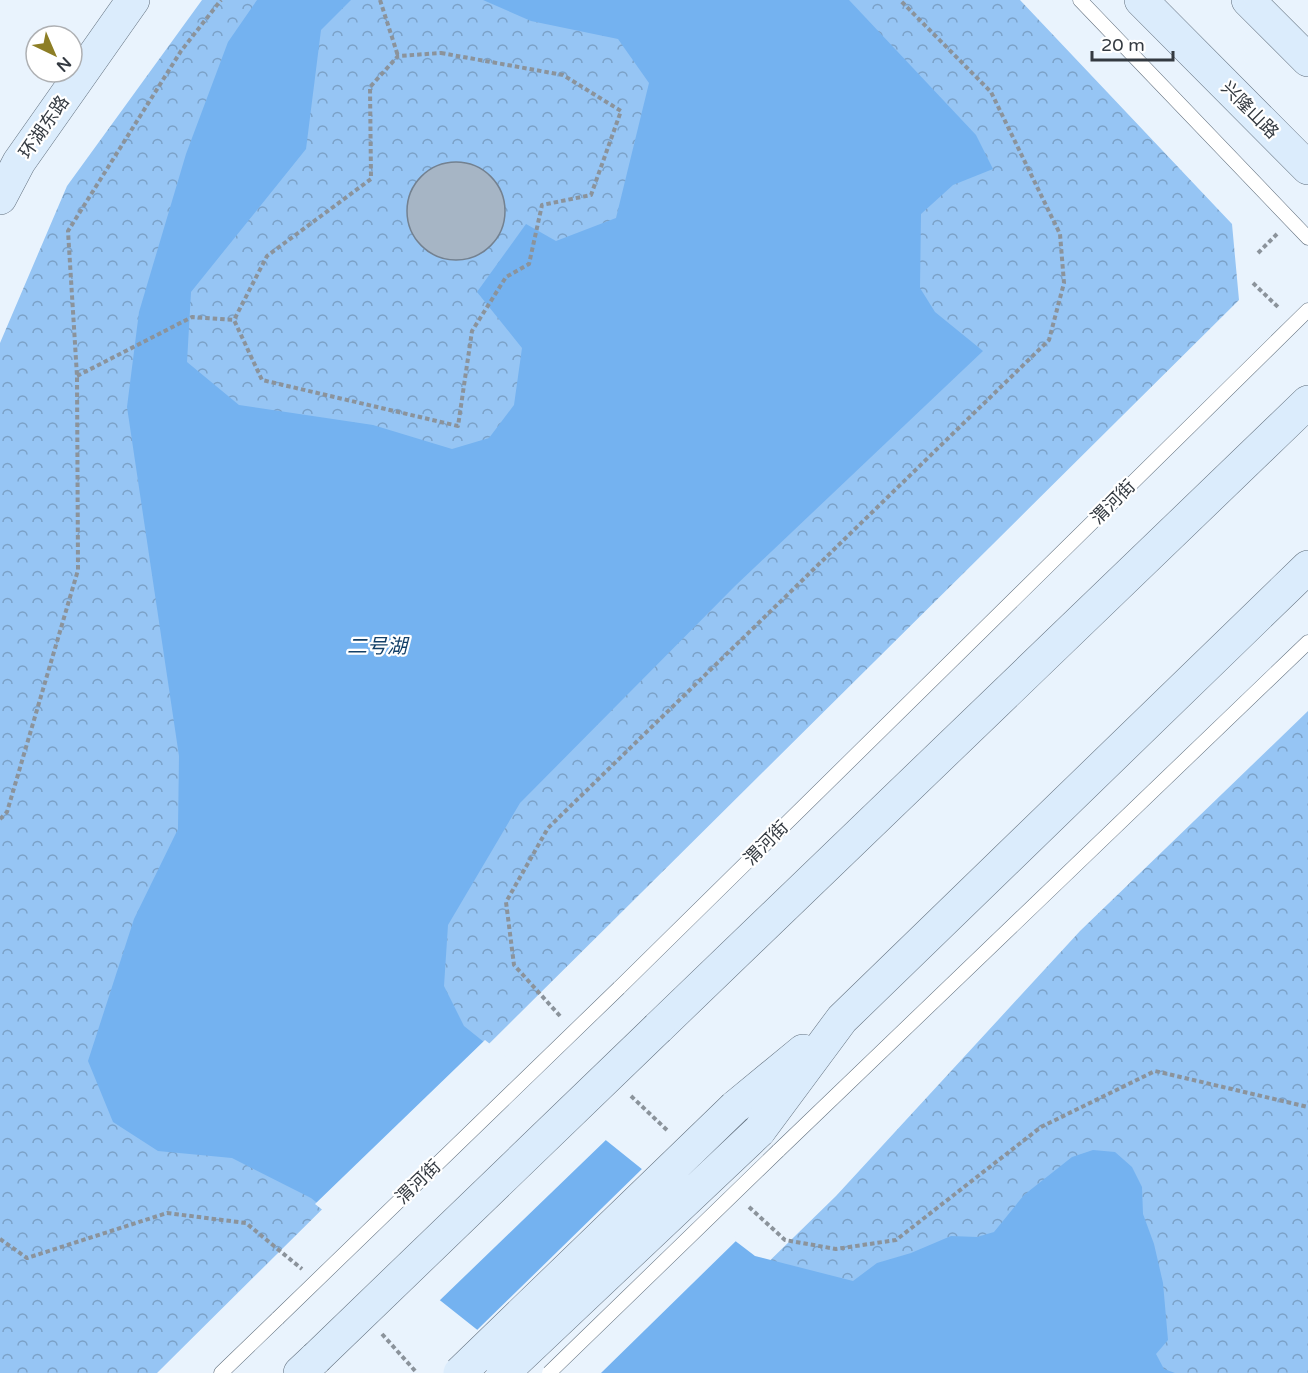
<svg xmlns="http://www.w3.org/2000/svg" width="1308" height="1373" viewBox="0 0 1308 1373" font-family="'Varela Round','Noto Sans SC',sans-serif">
<defs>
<pattern id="park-crowns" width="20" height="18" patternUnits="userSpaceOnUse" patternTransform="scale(1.5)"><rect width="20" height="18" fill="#96c5f4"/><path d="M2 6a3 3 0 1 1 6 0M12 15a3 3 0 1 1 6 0" fill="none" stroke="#7ba1c7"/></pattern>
</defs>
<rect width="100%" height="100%" fill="#e9f3fd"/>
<path fill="url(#park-crowns)" d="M 202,0 L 1020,0 L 1232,224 L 1239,300 L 157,1373 L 0,1373 L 0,343 L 67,186 Z
M 1308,711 L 1308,1373 L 655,1373 L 836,1196 L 1080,931 Z"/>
<path fill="#74b2f0" d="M 257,0 L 351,0 L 321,30 L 306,149 L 191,292 L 187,362 L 239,405 L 373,425 L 452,449 L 489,438 L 514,405 L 522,348 L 477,292 L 526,224 L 556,241 L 616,218 L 649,83 L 618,39 L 531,21 L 483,0 L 849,0 L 976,135 L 993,169 L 953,185 L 921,214 L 920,288 L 935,312 L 983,351 L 735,586 L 520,803 L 448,925 L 444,986 L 464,1026 L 653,1178 L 755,1256 L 853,1281 L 877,1263 L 911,1253 L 951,1236 L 977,1237 L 994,1232 L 1024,1195 L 1072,1157 L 1093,1150 L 1115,1152 L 1132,1167 L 1142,1187 L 1143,1214 L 1154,1244 L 1163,1283 L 1168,1340 L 1156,1354 L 1164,1369 L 1175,1373 L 503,1373 L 480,1332 L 311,1198 L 232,1158 L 158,1151 L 113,1122 L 88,1061 L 134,919 L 178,829 L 179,756 L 127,407 L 139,312 L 186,154 L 228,42 Z"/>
<path fill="#e9f3fd" d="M 485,1040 L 608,1138 L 438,1302 L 315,1204 Z
M 644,1167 L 738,1239 L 601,1373 L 499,1373 L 475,1332 Z"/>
<path fill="#a6b5c5" stroke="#738190" stroke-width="1.5" d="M407 211a49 49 0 1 1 98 0a49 49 0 1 1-98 0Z"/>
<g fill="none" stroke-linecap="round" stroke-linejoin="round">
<g stroke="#63717f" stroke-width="15">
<path id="lane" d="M 1080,0 L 1308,238
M 619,988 L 1308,310
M 778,1151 L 1308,642
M 221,1373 L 278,1318"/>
</g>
<g stroke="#63717f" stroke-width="34">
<path id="secondary" d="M 1141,0 L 1308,168
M 1248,0 L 1308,60
M 0,198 L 19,162 L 133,0
M 658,1028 L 1308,402
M 735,1107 L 803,1051
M 759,1131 L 842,1019 L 1308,567
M 300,1373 L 316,1358"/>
</g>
<path stroke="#8b939b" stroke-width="4" stroke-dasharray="4.5 3" stroke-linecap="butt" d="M 380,0 L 398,56
M 441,53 L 563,75 L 621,111 L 591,195 L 542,205 L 529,264 L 506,277 L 472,331 L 458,426 L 262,380 L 234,320 L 267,256 L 371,179 L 370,87 L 398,56 Z
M 1258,253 L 1277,234
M 1253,283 L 1280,309
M 77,376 L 192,317 L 234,320
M 0,819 L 7,812 L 78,570 L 77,376 L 68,231 L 181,51 L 221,0
M 560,1016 L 514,965 L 506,902 L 548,828 L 1049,340 L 1064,283 L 1060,234 L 991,92 L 900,0
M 631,1096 L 669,1132
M 749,1207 L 785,1240 L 836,1249 L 896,1240 L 1041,1127 L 1155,1071 L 1308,1107
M 0,1239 L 27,1258 L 167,1213 L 246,1223 L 302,1269
M 382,1334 L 417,1373"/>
<use href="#lane" stroke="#fff" stroke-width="14"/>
<use href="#secondary" stroke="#dbecfc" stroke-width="33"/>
<g stroke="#63717f" stroke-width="15" stroke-linecap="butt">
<path id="lane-bridge" d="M 278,1318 L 619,988
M 549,1373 L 778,1151"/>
</g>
<g stroke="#63717f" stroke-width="34" stroke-linecap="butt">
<path id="secondary-bridge" d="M 316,1358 L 658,1028
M 460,1373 L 735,1107
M 503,1373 L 759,1131"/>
</g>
<use href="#lane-bridge" stroke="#fff" stroke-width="14"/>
<use href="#secondary-bridge" stroke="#dbecfc" stroke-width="33"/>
</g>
<g text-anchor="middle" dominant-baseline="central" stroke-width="4.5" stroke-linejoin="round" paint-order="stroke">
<g font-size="18" fill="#343a41" stroke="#fff">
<text transform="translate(1250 110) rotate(45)">兴隆山路</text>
<text transform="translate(44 127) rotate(-55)">环湖东路</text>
<text transform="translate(1113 502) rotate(-45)">渭河街</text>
<text transform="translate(766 843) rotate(-45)">渭河街</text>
<text transform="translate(418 1182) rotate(-44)">渭河街</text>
</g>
<g font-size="20" font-style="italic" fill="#134068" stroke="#fff">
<text x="377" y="647">二号湖</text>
</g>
</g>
<g transform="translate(54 54) rotate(136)"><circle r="28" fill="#ffffff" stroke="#aeb0b3" stroke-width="1.5"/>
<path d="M0-4.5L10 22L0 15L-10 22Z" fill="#8d7e25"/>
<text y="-9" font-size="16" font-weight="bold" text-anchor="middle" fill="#343a41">N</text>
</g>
<path d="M1092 51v9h81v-9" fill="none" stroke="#343a41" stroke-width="3"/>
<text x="1101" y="51" font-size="18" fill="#343a41" stroke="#ffffff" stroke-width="4.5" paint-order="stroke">20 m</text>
</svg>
